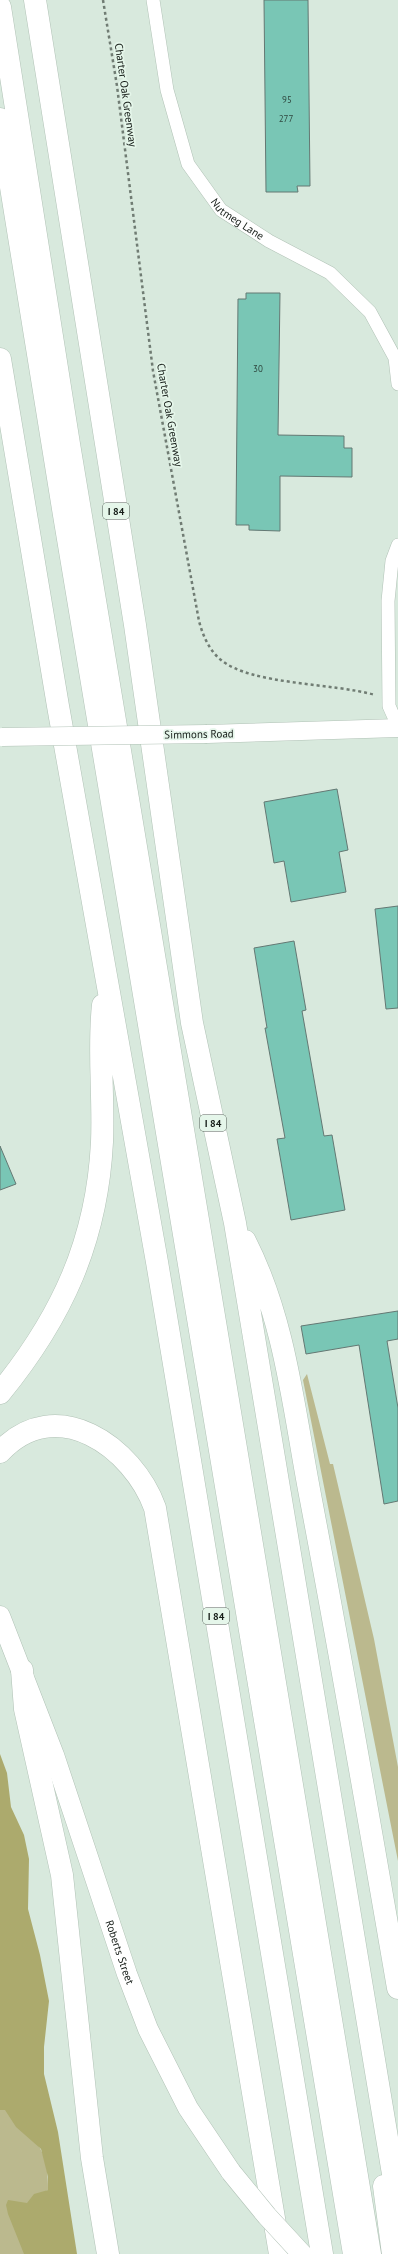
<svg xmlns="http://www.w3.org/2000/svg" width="398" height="2254" viewBox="0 0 398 2254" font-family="'PT Sans',sans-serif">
<rect width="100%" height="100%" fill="#d8e9dd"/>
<path fill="#bbb98e" d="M 307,1374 L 330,1464 L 333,1464 L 374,1639 L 398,1767 L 398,1861 L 303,1380 Z
M 0,1885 L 37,2144 C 47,2156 48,2175 48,2190 L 44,2192 L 56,2254 L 0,2254 Z"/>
<path fill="#acaa6d" d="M 0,1754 L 7,1773 L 11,1807 L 24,1835 L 29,1859 L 28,1909 L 40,1955 L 49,2001 L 44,2047 L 44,2074 L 58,2132 L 77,2254 L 24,2254 L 8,2214 L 6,2205 L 8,2200 L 27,2203 L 34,2194 L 48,2190 L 48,2177 L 41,2149 L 16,2127 L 5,2110 L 0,2110 Z"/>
<path fill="#79c6b5" stroke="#647873" d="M 264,0 L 308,0 L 310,186 L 297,186 L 298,192 L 266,192 Z
M 246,293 L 280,293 L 278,435 L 344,436 L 344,448 L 352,448 L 352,477 L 280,476 L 280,531 L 249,530 L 249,525 L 236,525 L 238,299 L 246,299 Z
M 337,789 L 348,850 L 339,852 L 346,892 L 291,902 L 284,861 L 274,863 L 264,802 Z
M 398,906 L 398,1008 L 386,1009 L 375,909 Z
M 294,941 L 306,1010 L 302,1011 L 324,1136 L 332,1135 L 345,1210 L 291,1220 L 277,1139 L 285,1138 L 265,1028 L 267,1028 L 254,948 Z
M 0,1146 L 16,1184 L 0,1190 Z
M 398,1311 L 398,1339 L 387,1341 L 398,1408 L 398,1501 L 384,1504 L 359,1345 L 306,1354 L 301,1326 Z"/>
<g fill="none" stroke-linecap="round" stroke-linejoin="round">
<g stroke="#b1c2b6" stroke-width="14">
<g id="minor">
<path id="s1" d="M 153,0 L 167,90 L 188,164 L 221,210 L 269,241 L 330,273 L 370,312 L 395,358 L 398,384"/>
<path d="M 398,545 L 392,561 L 388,601 L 389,706 L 398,726"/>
</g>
</g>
<g stroke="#b1c2b6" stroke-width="19">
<path id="secondary" d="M 207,734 L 398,728"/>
</g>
<g stroke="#b1c2b6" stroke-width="21">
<g id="primary">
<path id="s2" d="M 0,1616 L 54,1755 L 127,1974 L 148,2029 L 188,2108 L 231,2172"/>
</g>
</g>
<g stroke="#b1c2b6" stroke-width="23">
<path id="motorway" d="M 35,0 L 135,625 L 192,1023 L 235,1223 L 398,2204
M 0,7 L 69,444 L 370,2254
M 0,119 L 64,515 L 354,2254
M 0,359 L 58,706 L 157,1262 L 322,2254
M 245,1241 C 286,1321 294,1413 311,1500 C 342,1663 370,1825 398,1988
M 0,1393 C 62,1317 97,1241 102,1142 C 104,1096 98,1050 103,1005
M 0,1452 C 56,1392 133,1447 155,1508 L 280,2254
M 22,1670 L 25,1709 L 62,1875 L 92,2158 L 108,2254
M 384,2186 L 393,2254"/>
</g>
<path stroke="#707c73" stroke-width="2.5" stroke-dasharray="3 3" stroke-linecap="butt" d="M 103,0 L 117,86 L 153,371 L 199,621 C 203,636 209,650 221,660 C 251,685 334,683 375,695"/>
<use href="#minor" stroke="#fff" stroke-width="13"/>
<use href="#secondary" stroke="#fff" stroke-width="18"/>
<use href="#primary" stroke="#fff" stroke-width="20"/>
<use href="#motorway" stroke="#fff" stroke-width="22"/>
<g stroke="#b1c2b6" stroke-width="19" stroke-linecap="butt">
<path id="secondary-bridge" d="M 2,737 L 207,734"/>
</g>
<g stroke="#b1c2b6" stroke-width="21" stroke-linecap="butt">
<path id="primary-bridge" d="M 231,2172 L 267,2216 L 302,2254"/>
</g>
<use href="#secondary-bridge" stroke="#fff" stroke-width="18"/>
<use href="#primary-bridge" stroke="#fff" stroke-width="20"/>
</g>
<g text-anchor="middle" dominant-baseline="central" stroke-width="3.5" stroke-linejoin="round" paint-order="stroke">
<g font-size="9" fill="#2e463e">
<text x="287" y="99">95</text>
<text x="286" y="118">277</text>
<text x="258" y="368">30</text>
</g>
<g fill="#e5f6ea" stroke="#535d56" stroke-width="1">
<rect x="103" y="503" width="26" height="16" rx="3"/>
<rect x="200" y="1115" width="26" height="16" rx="3"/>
<rect x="203" y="1608" width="26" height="16" rx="3"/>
</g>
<g font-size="10" font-weight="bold" fill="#151c17">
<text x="116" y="511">I 84</text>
<text x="213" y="1123">I 84</text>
<text x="216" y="1616">I 84</text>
</g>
<g font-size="11" fill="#151c17" stroke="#e5f6ea">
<text transform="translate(126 95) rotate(82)">Charter Oak Greenway</text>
<text stroke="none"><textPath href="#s1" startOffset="243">Nutmeg Lane</textPath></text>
<text transform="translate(170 415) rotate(80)">Charter Oak Greenway</text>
<text transform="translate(199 734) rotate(-1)">Simmons Road</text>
<text stroke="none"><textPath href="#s2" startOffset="357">Roberts Street</textPath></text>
</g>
</g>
</svg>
